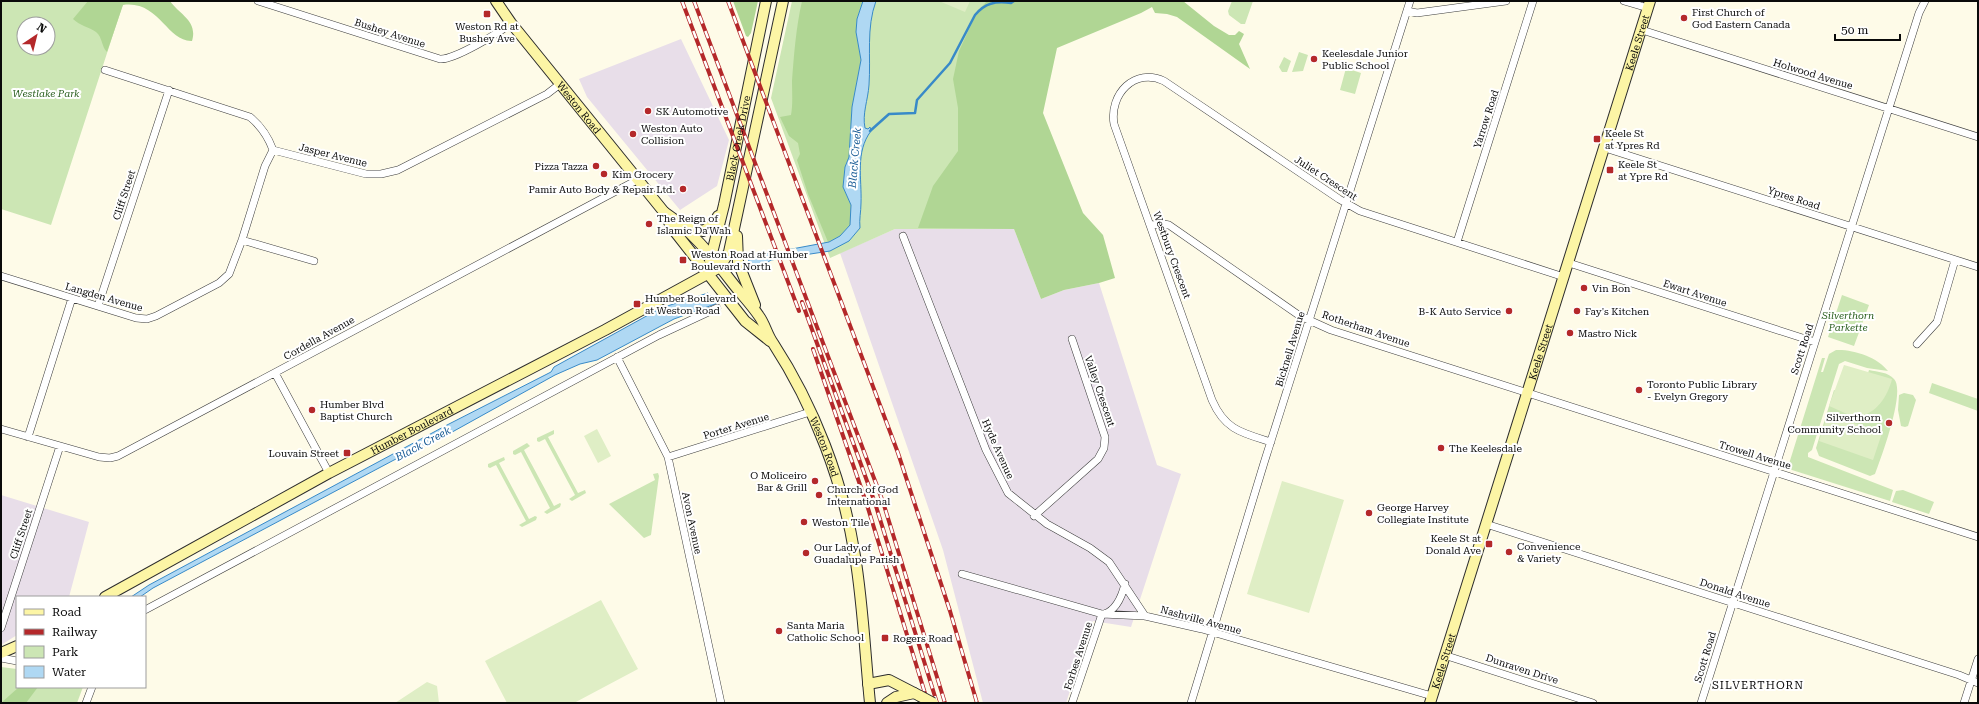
<svg xmlns="http://www.w3.org/2000/svg" width="1979" height="704" viewBox="0 0 1979 704" font-family="'Roboto Serif',serif">
<rect width="100%" height="100%" fill="#fefbe8"/>
<path fill="#e8dee9" d="M 681,39 L 729,140 L 717,186 L 680,210 L 587,97 L 579,79 Z
M 918,228 L 1014,229 L 1041,299 L 1064,290 L 1099,283 L 1157,465 L 1181,474 L 1131,627 L 1093,621 L 1066,703 L 983,703 L 943,550 L 840,253 L 895,229 Z
M 1,495 L 89,522 L 69,597 L 17,597 L 17,635 L 1,645 Z"/>
<path fill="#cce6b4" fill-rule="evenodd" d="M 1,1 L 124,1 L 51,225 L 1,209 ZM 24,24 L 48,24 L 48,48 L 24,48 Z
M 792,1 L 1143,1 L 1055,20 L 1014,229 L 895,229 L 830,258 L 771,98 Z
M 1232,1 L 1253,1 L 1245,24 L 1241,24 L 1229,15 L 1228,11 Z
M 1299,52 L 1308,55 L 1303,71 L 1292,72 Z
M 1284,57 L 1291,61 L 1287,72 L 1282,72 L 1279,67 Z
M 1346,68 L 1361,73 L 1355,94 L 1340,90 Z
M 1842,295 L 1869,305 L 1854,346 L 1828,337 Z
M 1836,350 C 1852,349 1878,357 1888,371 L 1867,368 L 1845,361 L 1839,364 L 1812,450 L 1808,453 L 1808,457 L 1893,490 L 1890,501 L 1792,470 L 1788,467 L 1822,358 L 1825,358 L 1821,372 L 1823,372 L 1829,354 Z
M 1869,370 C 1878,372 1888,372 1894,379 C 1906,391 1881,458 1875,474 L 1870,476 L 1819,456 L 1816,448 L 1834,390 L 1860,398 Z
M 1932,383 L 1978,399 L 1978,411 L 1929,393 Z
M 1904,393 L 1913,395 L 1916,400 L 1908,426 L 1905,427 L 1901,426 L 1898,410 L 1899,395 Z
M 554,430 L 554,434 L 548,437 L 578,493 L 585,490 L 586,493 L 572,501 L 569,499 L 575,495 L 545,439 L 539,442 L 537,441 L 537,438 Z
M 527,443 L 530,446 L 524,450 L 554,506 L 560,503 L 561,504 L 560,507 L 547,514 L 544,512 L 550,508 L 521,452 L 515,455 L 513,454 L 513,451 Z
M 504,457 L 505,460 L 499,463 L 529,519 L 535,516 L 537,517 L 536,520 L 522,527 L 519,525 L 526,521 L 496,465 L 490,468 L 488,467 L 488,464 Z
M 658,473 L 659,476 L 651,535 L 644,538 L 609,504 L 655,480 L 653,474 Z
M 1903,490 L 1934,502 L 1929,514 L 1892,502 L 1896,491 Z
M 1,667 L 17,669 L 17,687 L 83,687 L 77,703 L 1,703 Z"/>
<path fill="#b0d694" d="M 88,1 L 170,1 C 180,15 198,21 192,41 C 167,42 159,0 123,5 L 107,52 C 101,46 103,38 96,32 C 89,27 80,26 73,19 Z
M 733,1 L 758,1 L 751,33 L 748,37 L 746,36 Z
M 802,1 L 863,1 L 857,19 L 856,32 L 861,60 L 852,107 L 849,157 L 845,167 L 843,187 L 851,205 L 852,212 L 850,225 L 841,236 L 828,242 L 808,194 L 797,160 L 800,154 L 798,143 L 789,136 L 780,117 L 791,115 C 793,104 792,93 792,81 C 794,54 796,28 802,1 Z
M 987,1 L 1183,1 L 1214,26 L 1229,35 L 1235,35 L 1239,31 L 1244,34 L 1239,44 L 1250,69 L 1177,17 L 1167,14 L 1155,13 L 1152,7 L 1141,13 L 1057,48 L 1043,113 L 1083,213 L 1103,235 L 1115,278 L 1099,283 L 1064,290 L 1041,299 L 1014,229 L 918,228 L 933,186 L 958,151 L 958,108 L 953,79 L 959,51 L 977,12 Z
M 19,687 L 38,687 L 26,703 L 1,703 Z"/>
<path fill="#dfeec5" d="M 939,1 L 970,1 L 965,12 Z
M 1844,365 L 1892,379 C 1888,396 1875,417 1855,416 C 1847,415 1837,409 1829,406 Z
M 1828,414 L 1882,433 L 1873,460 L 1819,441 Z
M 597,429 L 611,456 L 598,463 L 584,436 Z
M 1282,481 L 1344,500 L 1309,613 L 1247,594 Z
M 601,600 L 638,669 L 574,703 L 507,703 L 485,661 Z
M 427,682 L 437,686 L 439,703 L 395,703 Z"/>
<path fill="#afd8f3" stroke="#388ac8" d="M 863,1 L 876,1 C 866,28 871,57 869,85 C 868,100 862,114 865,128 L 868,129 L 870,127 L 871,131 C 855,152 862,179 861,203 C 861,212 859,219 860,228 L 849,241 L 830,251 L 771,260 L 754,271 L 748,259 L 760,255 L 829,242 L 840,236 L 850,225 L 851,205 L 843,187 L 845,167 L 849,157 L 852,107 L 861,60 L 856,32 L 857,19 Z
M 708,293 L 718,303 L 674,319 L 597,360 L 580,364 L 555,375 L 445,436 L 394,460 L 153,588 L 140,597 L 131,597 L 149,585 L 447,425 L 551,372 L 554,367 L 661,308 Z"/>
<path fill="#fefbe8" d="M 796,248 L 800,258 L 777,261 L 773,251 Z"/>
<g fill="none" stroke-linecap="round" stroke-linejoin="round">
<path stroke="#388ac8" stroke-width="2.5" d="M 870,131 L 889,114 L 915,113 L 917,100 L 950,63 L 975,15 C 985,3 995,1 1011,3 L 1014,1"/>
<g stroke="#3d3d3d" stroke-width="8">
<path id="street" d="M 258,1 L 440,59 C 454,60 499,33 511,23
M 1624,1 L 1648,8
M 1407,11 L 1417,13 L 1506,1
M 1642,30 L 1978,137
M 105,70 L 250,117 C 261,126 268,136 273,150
M 1605,148 L 1978,267
M 273,150 L 366,174 L 381,174 L 398,170 L 547,94 L 560,84
M 1150,225 L 1164,224 L 1169,225 L 1300,316 L 1331,330 L 1978,537
M 903,236 L 986,450 L 1008,493 L 1047,524 L 1090,548 L 1109,562 L 1145,616
M 242,240 L 314,261
M 1457,242 L 1533,1
M 1569,263 L 1815,342
M 1,276 L 136,318 L 147,319 L 156,316 L 219,283 L 229,274 L 242,240 L 265,166 L 273,150
M 98,306 L 169,90
M 1917,344 L 1937,322 L 1955,260
M 617,357 L 668,457 L 721,703
M 275,373 L 329,473
M 1,429 L 99,457 L 110,458 L 118,456 L 637,180
M 28,437 L 72,298
M 1271,442 C 1242,433 1225,430 1212,400 L 1114,124 C 1109,94 1135,67 1164,81 L 1339,199 L 1360,211 L 1564,277
M 668,457 L 810,412
M 1034,516 L 1098,459 L 1104,448 L 1105,437 L 1072,339
M 1486,524 L 1959,675 L 1978,683
M 962,574 L 1102,614 L 1145,616 L 1202,629 L 1432,696
M 145,610 L 659,335 L 717,308
M 1104,614 C 1117,610 1122,596 1125,584
M 1,628 L 60,446
M 1444,655 L 1593,703
M 1,658 L 17,661
M 86,703 L 92,687
M 1072,703 L 1102,614
M 1191,703 L 1264,463 L 1410,1
M 1701,703 L 1919,13 L 1925,1
M 1964,703 L 1978,659"/>
</g>
<g stroke="#2c2c2c" stroke-width="12">
<g id="secondary">
<path id="s1" d="M 496,1 L 511,23 L 664,212 L 672,228 L 745,321 L 770,341"/>
<path id="s2" d="M 664,212 C 691,230 711,255 731,281 C 740,293 751,304 759,316 C 765,324 767,335 773,343 C 814,406 843,481 855,556 C 863,604 865,654 870,703"/>
<path d="M 685,226 L 703,231 L 714,224 L 718,216"/>
<path d="M 737,236 L 738,262 L 755,305"/>
<path id="s3" d="M 710,261 L 724,205 L 766,1"/>
<path id="s4" d="M 105,597 L 329,473 L 605,330 L 720,267 L 729,252 L 783,1"/>
<path d="M 1,653 L 17,646"/>
<path d="M 868,684 L 889,680 L 920,696"/>
<path d="M 887,703 L 896,697 L 914,693"/>
<path id="s5" d="M 1430,703 L 1650,1"/>
</g>
</g>
<use href="#street" stroke="#fff" stroke-width="7"/>
<use href="#secondary" stroke="#fcf5a5" stroke-width="10"/>
<g stroke="#b4282a" stroke-width="4">
<path id="rail" d="M 682,1 L 799,311
M 694,1 L 883,502 L 945,703
M 728,1 L 898,453 L 950,611 L 977,703
M 802,302 L 875,503 L 937,703
M 813,349 L 867,505 L 928,703"/>
</g>
<use href="#rail" stroke="#fff" stroke-width="2.5" stroke-dasharray="8" stroke-linecap="butt"/>
<g stroke="#2c2c2c" stroke-width="12" stroke-linecap="butt">
<path id="secondary-bridge" d="M 920,696 L 933,703"/>
</g>
<use href="#secondary-bridge" stroke="#fcf5a5" stroke-width="10"/>
</g>
<g fill="#b4282a" stroke="#fff" stroke-width="1.5">
<rect x="483" y="10" width="8" height="8" rx="2"/>
<circle cx="1684" cy="18" r="4"/>
<circle cx="1314" cy="59" r="4"/>
<circle cx="648" cy="111" r="4"/>
<circle cx="633" cy="134" r="4"/>
<rect x="1593" y="135" width="8" height="8" rx="2"/>
<circle cx="596" cy="166" r="4"/>
<rect x="1606" y="166" width="8" height="8" rx="2"/>
<circle cx="604" cy="174" r="4"/>
<circle cx="683" cy="189" r="4"/>
<circle cx="649" cy="224" r="4"/>
<rect x="679" y="256" width="8" height="8" rx="2"/>
<circle cx="1584" cy="288" r="4"/>
<rect x="633" y="300" width="8" height="8" rx="2"/>
<circle cx="1509" cy="311" r="4"/>
<circle cx="1577" cy="311" r="4"/>
<circle cx="1570" cy="333" r="4"/>
<circle cx="1639" cy="390" r="4"/>
<circle cx="312" cy="410" r="4"/>
<circle cx="1889" cy="423" r="4"/>
<circle cx="1441" cy="448" r="4"/>
<rect x="343" y="449" width="8" height="8" rx="2"/>
<circle cx="815" cy="481" r="4"/>
<circle cx="819" cy="495" r="4"/>
<circle cx="1369" cy="513" r="4"/>
<circle cx="804" cy="522" r="4"/>
<rect x="1485" y="540" width="8" height="8" rx="2"/>
<circle cx="1509" cy="552" r="4"/>
<circle cx="806" cy="553" r="4"/>
<circle cx="779" cy="631" r="4"/>
<rect x="881" y="634" width="8" height="8" rx="2"/>
</g>
<g text-anchor="middle" dominant-baseline="central" stroke-width="4" stroke-linejoin="round" paint-order="stroke">
<g font-size="10" fill="#0a0a0a" stroke="#fff" text-anchor="start">
<text x="1692" y="12">First Church of<tspan x="1692" dy="12">God Eastern Canada</tspan></text>
<text x="487" y="26" text-anchor="middle">Weston Rd at<tspan x="487" dy="12">Bushey Ave</tspan></text>
<text x="1322" y="53">Keelesdale Junior<tspan x="1322" dy="12">Public School</tspan></text>
<text x="656" y="111">SK Automotive</text>
<text x="641" y="128">Weston Auto<tspan x="641" dy="12">Collision</tspan></text>
<text x="1605" y="133">Keele St<tspan x="1605" dy="12">at Ypres Rd</tspan></text>
<text x="1618" y="164">Keele St<tspan x="1618" dy="12">at Ypre Rd</tspan></text>
<text x="588" y="166" text-anchor="end">Pizza Tazza</text>
<text x="612" y="174">Kim Grocery</text>
<text x="675" y="189" text-anchor="end">Pamir Auto Body &amp; Repair Ltd.</text>
<text x="657" y="218">The Reign of<tspan x="657" dy="12">Islamic Da'Wah</tspan></text>
<text x="691" y="254">Weston Road at Humber<tspan x="691" dy="12">Boulevard North</tspan></text>
<text x="1592" y="288">Vin Bon</text>
<text x="645" y="298">Humber Boulevard<tspan x="645" dy="12">at Weston Road</tspan></text>
<text x="1501" y="311" text-anchor="end">B-K Auto Service</text>
<text x="1585" y="311">Fay's Kitchen</text>
<text x="1578" y="333">Mastro Nick</text>
<text x="1647" y="384">Toronto Public Library<tspan x="1647" dy="12">- Evelyn Gregory</tspan></text>
<text x="320" y="404">Humber Blvd<tspan x="320" dy="12">Baptist Church</tspan></text>
<text x="1881" y="417" text-anchor="end">Silverthorn<tspan x="1881" dy="12">Community School</tspan></text>
<text x="1449" y="448">The Keelesdale</text>
<text x="339" y="453" text-anchor="end">Louvain Street</text>
<text x="807" y="475" text-anchor="end">O Moliceiro<tspan x="807" dy="12">Bar &amp; Grill</tspan></text>
<text x="827" y="489">Church of God<tspan x="827" dy="12">International</tspan></text>
<text x="1377" y="507">George Harvey<tspan x="1377" dy="12">Collegiate Institute</tspan></text>
<text x="812" y="522">Weston Tile</text>
<text x="1481" y="538" text-anchor="end">Keele St at<tspan x="1481" dy="12">Donald Ave</tspan></text>
<text x="1517" y="546">Convenience<tspan x="1517" dy="12">&amp; Variety</tspan></text>
<text x="814" y="547">Our Lady of<tspan x="814" dy="12">Guadalupe Parish</tspan></text>
<text x="787" y="625">Santa Maria<tspan x="787" dy="12">Catholic School</tspan></text>
<text x="893" y="638">Rogers Road</text>
</g>
<g font-size="10" fill="#0a0a0a" stroke="#fff">
<text transform="translate(390 33) rotate(18)">Bushey Avenue</text>
<text stroke="none"><textPath href="#s5" startOffset="692">Keele Street</textPath></text>
<text transform="translate(1813 74) rotate(17)">Holwood Avenue</text>
<text stroke="none"><textPath href="#s1" startOffset="135">Weston Road</textPath></text>
<text transform="translate(1486 119) rotate(-72)">Yarrow Road</text>
<text stroke="none"><textPath href="#s3" startOffset="126">Black Creek Drive</textPath></text>
<text transform="translate(333 155) rotate(14)">Jasper Avenue</text>
<text transform="translate(1326 178) rotate(33)">Juliet Crescent</text>
<text transform="translate(124 195) rotate(-72)">Cliff Street</text>
<text transform="translate(1794 198) rotate(18)">Ypres Road</text>
<text transform="translate(1172 255) rotate(70)">Westbury Crescent</text>
<text transform="translate(1695 293) rotate(18)">Ewart Avenue</text>
<text transform="translate(104 297) rotate(16)">Langden Avenue</text>
<text transform="translate(1366 329) rotate(19)">Rotherham Avenue</text>
<text transform="translate(319 338) rotate(-29)">Cordella Avenue</text>
<text transform="translate(1290 349) rotate(-73)">Bicknell Avenue</text>
<text transform="translate(1802 349) rotate(-72)">Scott Road</text>
<text stroke="none"><textPath href="#s5" startOffset="368">Keele Street</textPath></text>
<text transform="translate(1100 391) rotate(71)">Valley Crescent</text>
<text transform="translate(736 426) rotate(-17)">Porter Avenue</text>
<text stroke="none"><textPath href="#s4" startOffset="349">Humber Boulevard</textPath></text>
<text stroke="none"><textPath href="#s2" startOffset="288">Weston Road</textPath></text>
<text transform="translate(998 449) rotate(66)">Hyde Avenue</text>
<text transform="translate(1755 455) rotate(17)">Trowell Avenue</text>
<text transform="translate(692 523) rotate(78)">Avon Avenue</text>
<text transform="translate(21 534) rotate(-72)">Cliff Street</text>
<text transform="translate(1735 593) rotate(18)">Donald Avenue</text>
<text transform="translate(1201 620) rotate(15)">Nashville Avenue</text>
<text transform="translate(1078 656) rotate(-72)">Forbes Avenue</text>
<text transform="translate(1705 657) rotate(-73)">Scott Road</text>
<text stroke="none"><textPath href="#s5" startOffset="44">Keele Street</textPath></text>
<text transform="translate(1522 669) rotate(18)">Dunraven Drive</text>
</g>
<g font-size="10" font-style="italic" fill="#295e1e" stroke="#fff">
<text x="46" y="93">Westlake Park</text>
<text x="1848" y="315">Silverthorn<tspan x="1848" dy="12">Parkette</tspan></text>
</g>
<g font-size="11" font-style="italic" fill="#195c96" stroke="#fff">
<text transform="translate(855 158) rotate(-85)">Black Creek</text>
<text transform="translate(423 444) rotate(-28)">Black Creek</text>
</g>
<g font-size="11" letter-spacing="1" fill="#0a0a0a" stroke="#fff">
<text x="1758" y="685">SILVERTHORN</text>
</g>
</g>
<rect width="1979" height="704" fill="none" stroke="#0a0a0a" stroke-width="4"/>
<rect x="16" y="596" width="130" height="92" fill="#ffffff" stroke="#9d9d9d"/>
<rect x="24" y="609" width="20" height="6" fill="#fcf5a5" stroke="#9d9d9d"/>
<text x="52" y="616" font-size="12" fill="#0a0a0a">Road</text>
<rect x="24" y="629" width="20" height="6" fill="#b4282a" stroke="#9d9d9d"/>
<text x="52" y="636" font-size="12" fill="#0a0a0a">Railway</text>
<rect x="24" y="646" width="20" height="12" fill="#cce6b4" stroke="#9d9d9d"/>
<text x="52" y="656" font-size="12" fill="#0a0a0a">Park</text>
<rect x="24" y="666" width="20" height="12" fill="#afd8f3" stroke="#9d9d9d"/>
<text x="52" y="676" font-size="12" fill="#0a0a0a">Water</text>
<g transform="translate(36 36) rotate(35)"><circle r="19" fill="#ffffff" stroke="#9d9d9d"/>
<path d="M0-3L7 15L0 10L-7 15Z" fill="#b4282a"/>
<text y="-6" font-size="11" font-weight="bold" text-anchor="middle" fill="#0a0a0a">N</text>
</g>
<path d="M1835 34v6h65v-6" fill="none" stroke="#0a0a0a" stroke-width="2"/>
<text x="1841" y="34" font-size="12" fill="#0a0a0a" stroke="#ffffff" stroke-width="3" paint-order="stroke">50 m</text>
</svg>
